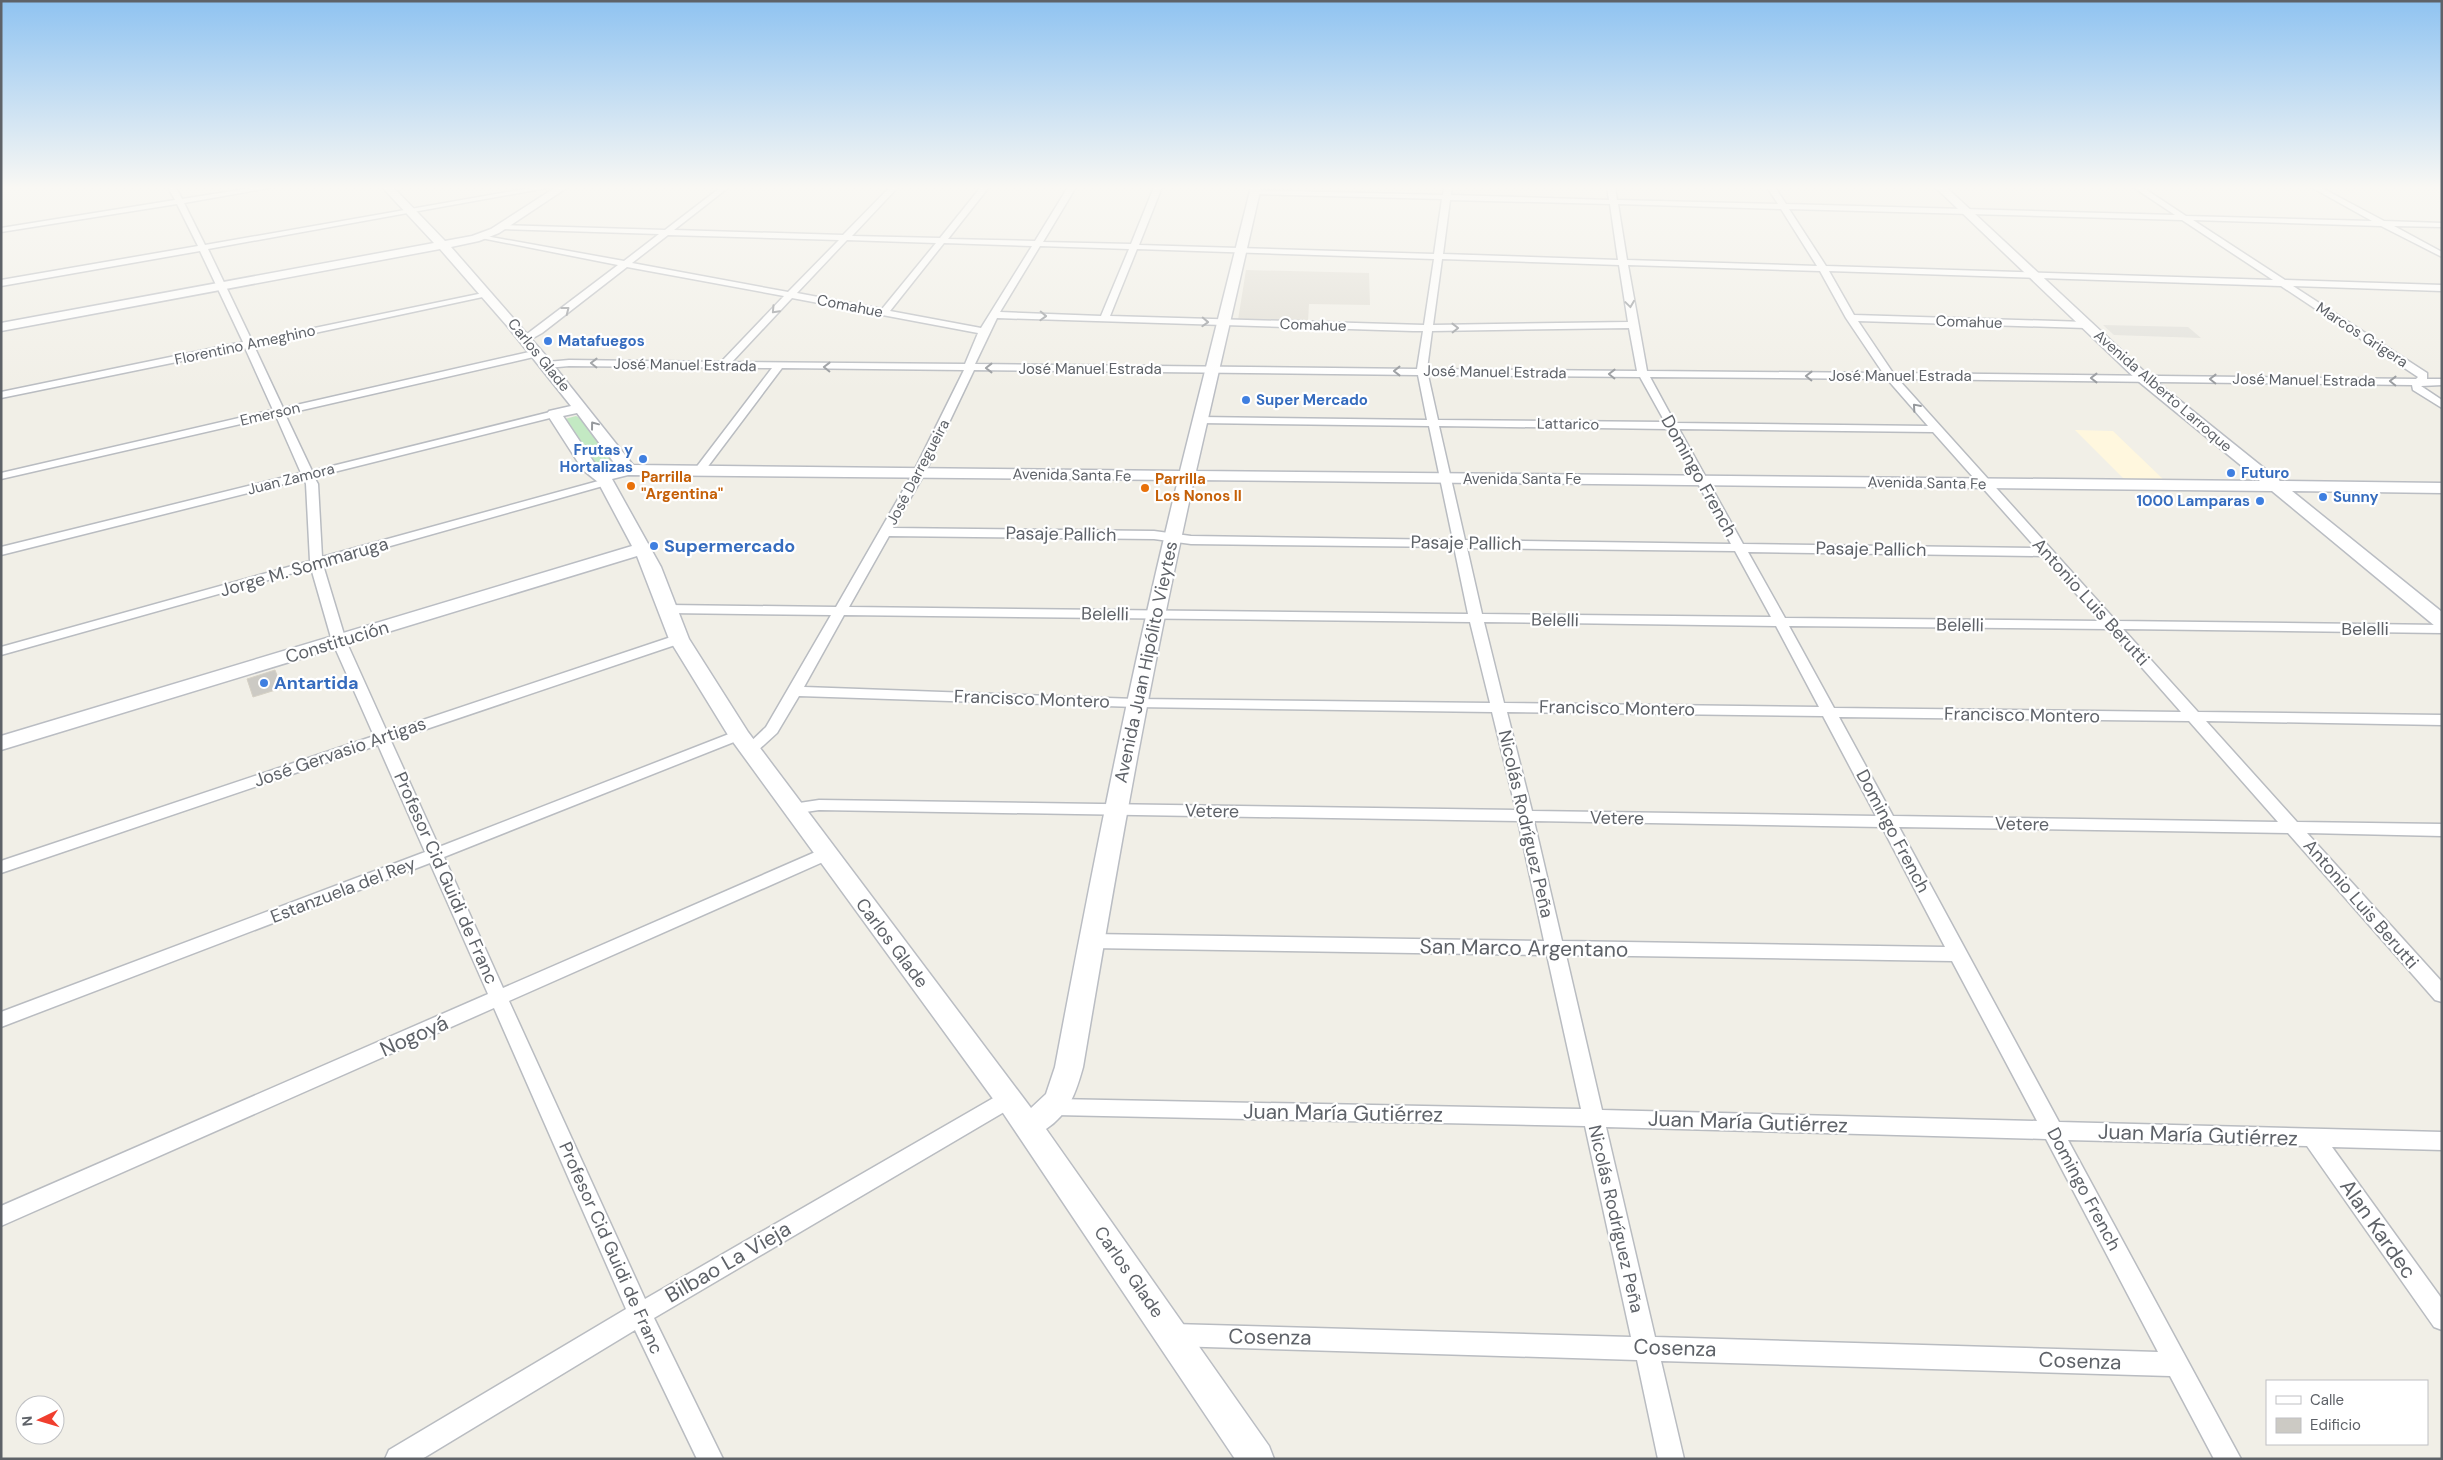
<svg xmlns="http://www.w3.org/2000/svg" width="2443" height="1460" viewBox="0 0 2443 1460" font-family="'DM Sans',sans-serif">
<rect width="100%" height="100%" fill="#f1efe7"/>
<path fill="#fff7de" d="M 2075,430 L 2113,431 L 2164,480 L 2125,480 Z"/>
<path fill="#e2e1db" d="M 2103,325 L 2188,327 L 2201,338 L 2114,335 Z"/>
<path fill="#e1ded5" d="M 1246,270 L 1369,273 L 1370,305 L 1309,304 L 1308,322 L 1238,320 Z"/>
<path fill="#c3e9c3" d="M 576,416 L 580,418 L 611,459 L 610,462 L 596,466 L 565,419 Z"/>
<path fill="#cccac4" stroke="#d6d1c5" d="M 275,670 L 282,688 L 253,697 L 247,679 Z"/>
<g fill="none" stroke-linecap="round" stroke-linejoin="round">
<g stroke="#b9bcc1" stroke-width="3">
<path id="street" d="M 168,187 L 176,187 L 182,199 L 257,187 L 274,187 L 184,203 L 205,245 L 536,187 L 552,187 L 208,249 L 252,341 L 488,292 L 492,295 L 254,346 L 283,408 L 538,350 L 543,353 L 538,356 L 285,414 L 312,471 L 554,411 L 559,414 L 558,416 L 314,477 L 318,484 L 322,557 L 602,480 L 610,480 L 612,482 L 610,484 L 323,565 L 346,641 L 387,732 L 674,636 L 679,635 L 686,639 L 684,642 L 391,741 L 439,847 L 734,732 L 739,730 L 747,735 L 744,738 L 444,857 L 503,988 L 820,850 L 832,850 L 834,854 L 832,858 L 509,1001 L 645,1299 L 1002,1093 L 1009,1091 L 1016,1093 L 1019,1099 L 1016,1105 L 654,1318 L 723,1459 L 697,1459 L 635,1330 L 422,1459 L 385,1459 L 389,1450 L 626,1309 L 494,1008 L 1,1226 L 1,1206 L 488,994 L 430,863 L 1,1027 L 1,1012 L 425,852 L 378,745 L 1,873 L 1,861 L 374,736 L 332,641 L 311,568 L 1,655 L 1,647 L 310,561 L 306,484 L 304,479 L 1,555 L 1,547 L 301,473 L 276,416 L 1,479 L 1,473 L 273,410 L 245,348 L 1,398 L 1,392 L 243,342 L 200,251 L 1,286 L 1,280 L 198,246 L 177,204 L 1,232 L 1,228 L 175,200 Z
M 721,187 L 729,187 L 674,230 L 843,235 L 890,187 L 898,187 L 852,236 L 940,238 L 981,187 L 989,187 L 948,239 L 1035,241 L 1068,187 L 1076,187 L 1043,242 L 1131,244 L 1154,187 L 1162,187 L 1139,245 L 1434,254 L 1442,199 L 1252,194 L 1251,192 L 1255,190 L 1443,195 L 1444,187 L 1452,187 L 1451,195 L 1609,200 L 1607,187 L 1615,187 L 1617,200 L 1778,204 L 1767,187 L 1775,187 L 1786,204 L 2175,215 L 2133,187 L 2142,187 L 2186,216 L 2372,221 L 2311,187 L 2320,187 L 2384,221 L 2442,223 L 2442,227 L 2394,226 L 2442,252 L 2442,257 L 2381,226 L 2193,220 L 2285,280 L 2442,285 L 2442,291 L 2293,286 L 2427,373 L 2427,379 L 2442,379 L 2442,385 L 2421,386 L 2442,400 L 2442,408 L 2413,390 L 2412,385 L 1898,379 L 2116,621 L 2442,625 L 2442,633 L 2123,629 L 2198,712 L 2442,715 L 2442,725 L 2206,721 L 2297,822 L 2442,824 L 2442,836 L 2307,833 L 2442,982 L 2442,1002 L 2435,1000 L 2288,833 L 1899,827 L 2059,1122 L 2442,1132 L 2442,1150 L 2332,1147 L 2442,1299 L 2442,1330 L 2434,1327 L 2307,1146 L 2068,1140 L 2241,1459 L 2214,1459 L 2170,1376 L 1661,1361 L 1684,1459 L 1658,1459 L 1637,1360 L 1173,1346 L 1165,1343 L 1161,1335 L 1165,1327 L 1173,1324 L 1631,1337 L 1585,1126 L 1055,1115 L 1048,1113 L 1045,1107 L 1048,1101 L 1055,1099 L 1581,1109 L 1547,955 L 1090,948 L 1084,946 L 1081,941 L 1084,936 L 1090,934 L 1544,941 L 1518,821 L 819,810 L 792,814 L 786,813 L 784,809 L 786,805 L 819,800 L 1516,810 L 1492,712 L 1136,707 L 799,696 L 777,733 L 755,753 L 745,753 L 742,750 L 745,747 L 766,727 L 831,615 L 668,613 L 661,609 L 668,605 L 836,607 L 913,473 L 964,370 L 782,368 L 703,473 L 695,473 L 695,469 L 772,368 L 569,366 L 547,368 L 542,365 L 547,362 L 569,360 L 721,362 L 784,296 L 627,267 L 542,333 L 526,342 L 523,341 L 523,337 L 618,265 L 476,237 L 480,235 L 624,261 L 659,234 L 501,229 L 497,227 L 501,225 L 665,230 ZM 1450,200 L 1610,204 L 1618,260 L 1443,254 ZM 1618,204 L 1781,209 L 1817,266 L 1627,260 ZM 1789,209 L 2182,220 L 2273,280 L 1826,266 ZM 668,235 L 839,240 L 788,292 L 632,263 ZM 847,240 L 936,243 L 882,309 L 797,293 ZM 944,243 L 1032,246 L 981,328 L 890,311 ZM 1040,246 L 1129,249 L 1101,316 L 1000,312 ZM 1137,249 L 1434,259 L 1424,325 L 1110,316 ZM 1442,259 L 1619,265 L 1628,322 L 1433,325 ZM 1628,265 L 1820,271 L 1846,318 L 1883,373 L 1647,371 ZM 1829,271 L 2281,286 L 2418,377 L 2416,379 L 1893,373 L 1858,321 L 2086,328 L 2091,325 L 2086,322 L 1854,315 ZM 792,298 L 978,333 L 965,364 L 732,362 ZM 997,318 L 1413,331 L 1423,331 L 1417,369 L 975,364 ZM 1629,328 L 1637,371 L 1427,369 L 1432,331 ZM 974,370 L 1418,375 L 1427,420 L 1200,417 L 1195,420 L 1200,423 L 1429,426 L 1453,540 L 1191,536 L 1154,531 L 893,528 L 925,473 ZM 1428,375 L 1640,377 L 1665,422 L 1438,420 ZM 1650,377 L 1887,379 L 1928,426 L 1675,423 ZM 1439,426 L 1668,429 L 1731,544 L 1465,540 ZM 1679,429 L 1933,432 L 2036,548 L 1743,544 ZM 889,536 L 1154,539 L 1191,544 L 1454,547 L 1468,614 L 849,607 ZM 1467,548 L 1735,551 L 1771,617 L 1482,614 ZM 1748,552 L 2043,556 L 2100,621 L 1785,618 ZM 844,615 L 1470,622 L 1490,703 L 1136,699 L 804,687 ZM 1484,622 L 1776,626 L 1819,707 L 1504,703 ZM 1789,626 L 2108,629 L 2181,712 L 1834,708 ZM 1507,712 L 1823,716 L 1876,816 L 1532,811 ZM 1839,717 L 2189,721 L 2278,822 L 1893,816 ZM 1534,821 L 1882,827 L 1945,947 L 1562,941 ZM 1566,955 L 1952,961 L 2037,1121 L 1602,1110 ZM 1606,1127 L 2046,1139 L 2158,1352 L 1655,1337 Z"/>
</g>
<g stroke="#babdc3" stroke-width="3">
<path id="secondary" d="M 382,187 L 393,187 L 445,241 L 472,236 L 491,229 L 556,187 L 568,187 L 499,233 L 479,241 L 451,247 L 547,357 L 633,465 L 1180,471 L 1251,187 L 1261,187 L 1196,471 L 2260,481 L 2138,381 L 1935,187 L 1946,187 L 2148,375 L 2280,481 L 2442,483 L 2442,493 L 2292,491 L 2442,612 L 2442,628 L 2435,626 L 2272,491 L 1194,480 C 1150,675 1116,871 1083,1067 C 1076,1092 1069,1114 1046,1129 L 1269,1446 L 1274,1459 L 1235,1459 L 999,1107 L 728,735 L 669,639 L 637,556 L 1,750 L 1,736 L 632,546 L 598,482 L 583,470 L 547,414 L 549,411 L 571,406 L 508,327 L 440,249 L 1,331 L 1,323 L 434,243 ZM 577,413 L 618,468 L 605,471 L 595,464 L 563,416 ZM 628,475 L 1178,480 C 1130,675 1092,870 1055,1067 L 1046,1094 L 1031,1108 L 748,732 L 689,639 L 661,567 L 612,479 Z"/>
</g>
<use href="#street" fill="#fff" fill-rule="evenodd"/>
<use href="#secondary" fill="#fff" fill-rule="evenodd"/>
</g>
<defs><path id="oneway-chevron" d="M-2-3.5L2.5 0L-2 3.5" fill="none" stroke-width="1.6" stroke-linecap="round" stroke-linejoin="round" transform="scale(1.25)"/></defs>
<g stroke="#96999d">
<use href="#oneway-chevron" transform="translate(1630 304) rotate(82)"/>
<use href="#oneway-chevron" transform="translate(566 310) rotate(-38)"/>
<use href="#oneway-chevron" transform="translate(775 310) rotate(133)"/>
<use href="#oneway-chevron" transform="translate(1043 316) rotate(2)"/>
<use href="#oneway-chevron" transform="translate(1205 322) rotate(2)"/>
<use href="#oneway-chevron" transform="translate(1455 328) rotate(-1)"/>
<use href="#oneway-chevron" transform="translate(594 363) rotate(-179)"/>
<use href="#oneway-chevron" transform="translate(827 367) rotate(-179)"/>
<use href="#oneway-chevron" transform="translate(989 368) rotate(-180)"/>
<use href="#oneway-chevron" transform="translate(1397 371) rotate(-180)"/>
<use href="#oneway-chevron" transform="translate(1612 374) rotate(-179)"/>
<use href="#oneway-chevron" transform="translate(1809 376) rotate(-179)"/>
<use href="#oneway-chevron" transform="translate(2094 378) rotate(-180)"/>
<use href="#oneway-chevron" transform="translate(2213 379) rotate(-179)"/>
<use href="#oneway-chevron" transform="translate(2393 381) rotate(-179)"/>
<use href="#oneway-chevron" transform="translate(1916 407) rotate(-131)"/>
<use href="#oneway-chevron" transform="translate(594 425) rotate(-127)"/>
</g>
<linearGradient id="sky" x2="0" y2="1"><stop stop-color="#8fc3f1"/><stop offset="0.48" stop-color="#f9f8f4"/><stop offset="1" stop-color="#f9f8f4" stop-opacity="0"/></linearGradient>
<rect width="2443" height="391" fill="url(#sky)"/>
<g fill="#3f7fe0" stroke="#fff" stroke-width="2">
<circle cx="548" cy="341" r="5"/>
<circle cx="1246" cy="400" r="5"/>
<circle cx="643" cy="459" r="5"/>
<circle cx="2231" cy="473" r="5"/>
<circle cx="2323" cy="497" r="5"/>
<circle cx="2260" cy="501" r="5"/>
<circle cx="654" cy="546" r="5"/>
<circle cx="264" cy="683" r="5"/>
</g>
<g fill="#e8710a" stroke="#fff" stroke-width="2">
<circle cx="631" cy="486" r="5"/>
<circle cx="1145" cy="488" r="5"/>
</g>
<g text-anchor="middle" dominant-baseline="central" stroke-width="4.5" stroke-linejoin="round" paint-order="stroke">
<g font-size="15" fill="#5e6268" stroke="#fff">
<text transform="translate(850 306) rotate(11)">Comahue</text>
<text transform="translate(1969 322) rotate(2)">Comahue</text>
<text transform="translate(1313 325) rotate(2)">Comahue</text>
<text transform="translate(2362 335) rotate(33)">Marcos Grigera</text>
<text transform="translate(245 345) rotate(-12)">Florentino Ameghino</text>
<text transform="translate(539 355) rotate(51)">Carlos Glade</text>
<text transform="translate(685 365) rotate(1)">José Manuel Estrada</text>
<text x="1090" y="369">José Manuel Estrada</text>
<text transform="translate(1495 372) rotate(1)">José Manuel Estrada</text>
<text x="1900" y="376">José Manuel Estrada</text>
<text transform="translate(2304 380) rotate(1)">José Manuel Estrada</text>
<text transform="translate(2163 391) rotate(41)">Avenida Alberto Larroque</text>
<text transform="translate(270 414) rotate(-13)">Emerson</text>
<text transform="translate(1568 424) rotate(1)">Lattarico</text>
<text transform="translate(918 472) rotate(-62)">José Darregueira</text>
<text transform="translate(1072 475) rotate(1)">Avenida Santa Fe</text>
<text transform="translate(291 479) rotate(-14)">Juan Zamora</text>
<text x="1522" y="479">Avenida Santa Fe</text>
<text transform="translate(1927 483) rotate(1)">Avenida Santa Fe</text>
</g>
<g font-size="15" font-weight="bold" fill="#366cbe" stroke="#fff" text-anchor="start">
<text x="558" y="341">Matafuegos</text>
<text x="1256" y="400">Super Mercado</text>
<text x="633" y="450" text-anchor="end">Frutas y<tspan x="633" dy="17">Hortalizas</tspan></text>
<text x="2241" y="473">Futuro</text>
<text x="2333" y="497">Sunny</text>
<text x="2250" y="501" text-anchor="end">1000 Lamparas</text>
</g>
<g font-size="15" font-weight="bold" fill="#c56008" stroke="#fff" text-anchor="start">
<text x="641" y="477">Parrilla<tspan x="641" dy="17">"Argentina"</tspan></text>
<text x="1155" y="479">Parrilla<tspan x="1155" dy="17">Los Nonos ll</tspan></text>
</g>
<g font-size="18" fill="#5e6268" stroke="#fff">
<text transform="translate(1699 476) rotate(61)">Domingo French</text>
<text transform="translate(1061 534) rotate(1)">Pasaje Pallich</text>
<text transform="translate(1466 543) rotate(1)">Pasaje Pallich</text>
<text transform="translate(1871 549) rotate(1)">Pasaje Pallich</text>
<text transform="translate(304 567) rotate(-16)">Jorge M. Sommaruga</text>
<text transform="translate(2091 602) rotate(48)">Antonio Luis Berutti</text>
<text transform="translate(1105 614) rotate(1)">Belelli</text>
<text transform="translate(1555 620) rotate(1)">Belelli</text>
<text transform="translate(1960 625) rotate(1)">Belelli</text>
<text x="2365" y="629">Belelli</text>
<text transform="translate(337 642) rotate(-17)">Constitución</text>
<text transform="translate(1146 662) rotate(-78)">Avenida Juan Hipólito Vieytes</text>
<text transform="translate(1032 699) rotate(2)">Francisco Montero</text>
<text transform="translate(1617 708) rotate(1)">Francisco Montero</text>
<text transform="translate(2022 715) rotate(1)">Francisco Montero</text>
<text transform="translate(340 752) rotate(-19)">José Gervasio Artigas</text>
<text transform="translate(1212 811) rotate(1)">Vetere</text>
<text transform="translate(1617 818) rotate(1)">Vetere</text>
<text transform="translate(1526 824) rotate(77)">Nicolás Rodríguez Peña</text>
<text transform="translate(2022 824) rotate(1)">Vetere</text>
<text transform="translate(1893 831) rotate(62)">Domingo French</text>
<text transform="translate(446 878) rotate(66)">Profesor Cid Guidi de Franc</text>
<text transform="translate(343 890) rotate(-21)">Estanzuela del Rey</text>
<text transform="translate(2361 904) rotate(49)">Antonio Luis Berutti</text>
<text transform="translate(892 943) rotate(53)">Carlos Glade</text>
<text transform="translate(2084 1189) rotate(62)">Domingo French</text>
<text transform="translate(1616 1219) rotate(77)">Nicolás Rodríguez Peña</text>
<text transform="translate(611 1248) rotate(66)">Profesor Cid Guidi de Franc</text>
<text transform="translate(1129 1272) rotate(55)">Carlos Glade</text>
</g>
<g font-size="18" font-weight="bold" fill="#366cbe" stroke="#fff" text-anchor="start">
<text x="664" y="546">Supermercado</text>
<text x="274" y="683">Antartida</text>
</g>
<g font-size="21" fill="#5e6268" stroke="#fff">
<text transform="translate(1524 948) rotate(1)">San Marco Argentano</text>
<text transform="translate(414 1036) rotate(-24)">Nogoyá</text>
<text transform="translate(1343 1113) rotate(1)">Juan María Gutiérrez</text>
<text transform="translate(1748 1122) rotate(2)">Juan María Gutiérrez</text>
<text transform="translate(2198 1135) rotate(2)">Juan María Gutiérrez</text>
<text transform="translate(2378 1229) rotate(55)">Alan Kardec</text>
<text transform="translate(728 1262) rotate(-30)">Bilbao La Vieja</text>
<text transform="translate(1270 1337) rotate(1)">Cosenza</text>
<text transform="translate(1675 1348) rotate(2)">Cosenza</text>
<text transform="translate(2080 1361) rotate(2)">Cosenza</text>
</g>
</g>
<rect width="2443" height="1460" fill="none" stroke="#5e6268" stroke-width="5"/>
<rect x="2266" y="1380" width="162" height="65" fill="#ffffff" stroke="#bfc0c3"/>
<rect x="2276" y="1396" width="25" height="8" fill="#ffffff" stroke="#bfc0c3"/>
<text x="2310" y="1405" font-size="15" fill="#5e6268">Calle</text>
<rect x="2276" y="1418" width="25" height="15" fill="#cccac4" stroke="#bfc0c3"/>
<text x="2310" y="1430" font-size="15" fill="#5e6268">Edificio</text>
<g transform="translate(40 1420) rotate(265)"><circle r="24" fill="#ffffff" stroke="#bfc0c3"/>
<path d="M0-4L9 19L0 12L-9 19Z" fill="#f03e2e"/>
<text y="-8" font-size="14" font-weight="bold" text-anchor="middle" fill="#5e6268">N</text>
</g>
</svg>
